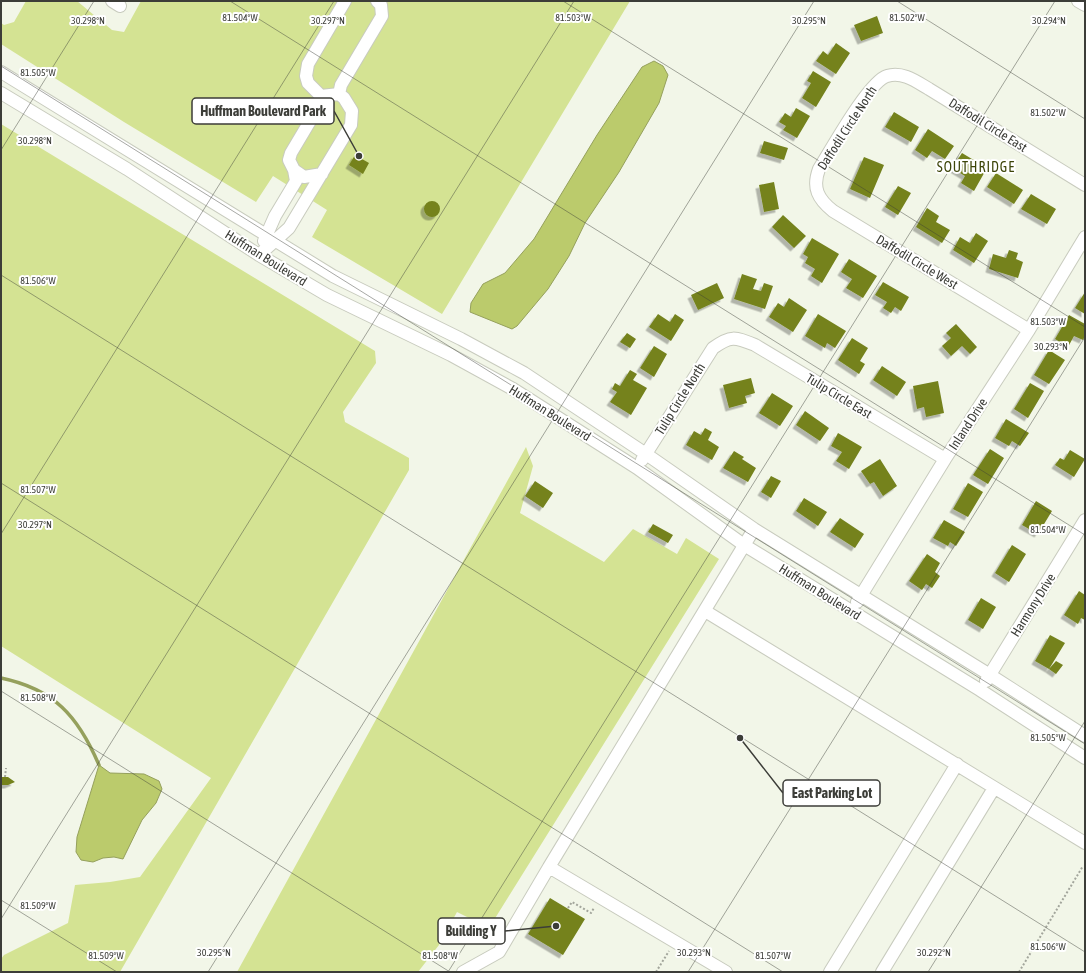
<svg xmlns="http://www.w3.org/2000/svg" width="1086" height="973" viewBox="0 0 1086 973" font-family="'Asap Condensed',sans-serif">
<defs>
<filter id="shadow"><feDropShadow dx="-3.5" dy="3.5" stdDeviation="0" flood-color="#0004"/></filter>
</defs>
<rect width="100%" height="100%" fill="#f2f6e8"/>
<path fill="#d4e393" d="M 26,1 L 77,1 L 112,30 L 124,32 L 141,1 L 630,1 L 442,314 L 312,237 L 327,210 L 273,176 L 256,202 L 124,122 L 1,44 L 1,23 L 4,25 L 14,22 Z
M 1,124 L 375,351 L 376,363 L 343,412 L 345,422 L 409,458 L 409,470 L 120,972 L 1,972 L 1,959 L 4,955 L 68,923 L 75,885 L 110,882 L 140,877 L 211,778 L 1,646 Z
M 526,447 L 533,466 L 520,513 L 604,562 L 633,529 L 677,554 L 686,538 L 719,559 L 489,928 L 457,912 L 439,945 L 418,972 L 237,972 Z"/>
<path fill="#bbcb6c" stroke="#95a05c" d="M 654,61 L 663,66 L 668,75 L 659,103 L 619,172 L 585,223 L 569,256 L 548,289 L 517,326 L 512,329 L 470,312 L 471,303 L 483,284 L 505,273 L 534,239 L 597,135 L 642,67 Z
M 99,765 L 110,773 L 144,774 L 159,781 L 162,789 L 156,803 L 142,820 L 123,859 L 114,857 L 103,858 L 93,862 L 81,860 L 76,852 L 77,837 Z"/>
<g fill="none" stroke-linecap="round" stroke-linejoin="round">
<path stroke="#95a05c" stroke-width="3.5" d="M 1,678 C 54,689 78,716 99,765"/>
</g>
<path fill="#74821e" filter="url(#shadow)" d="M 877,16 L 883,33 L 861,41 L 854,25 Z
M 836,43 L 850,53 L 836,74 L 816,61 L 823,51 L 828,55 Z
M 813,71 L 831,82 L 816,107 L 802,98 L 811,83 L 807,81 Z
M 796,108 L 810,116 L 797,138 L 783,130 L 786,126 L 779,122 L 785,113 L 791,117 Z
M 894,112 L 919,127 L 911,142 L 885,127 Z
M 928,129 L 954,146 L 945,159 L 932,151 L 927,158 L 915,150 Z
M 764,141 L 788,148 L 784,160 L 760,153 Z
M 962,153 L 987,168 L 974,191 L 961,183 L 965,176 L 952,168 Z
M 355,155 L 369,163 L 363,174 L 349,165 Z
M 864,157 L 884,165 L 870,198 L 850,189 Z
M 996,173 L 1023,190 L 1014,204 L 987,187 Z
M 774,182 L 779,209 L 764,212 L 759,185 Z
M 898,186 L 911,193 L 898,215 L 885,207 Z
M 1031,194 L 1056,209 L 1047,224 L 1021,209 Z
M424 209a8 8 0 1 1 16 0a8 8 0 1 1-16 0Z
M 927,208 L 939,216 L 936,222 L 950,230 L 942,243 L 916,227 Z
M 783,215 L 806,236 L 794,248 L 772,227 Z
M 976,233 L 988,241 L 974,263 L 953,250 L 960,237 L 970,243 Z
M 812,238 L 839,254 L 822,283 L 811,276 L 815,269 L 805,263 L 808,257 L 803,254 Z
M 1009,250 L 1018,253 L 1016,259 L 1023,262 L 1018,278 L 989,269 L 993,254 L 1006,258 Z
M 849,259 L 877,276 L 863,298 L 846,288 L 852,279 L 841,272 Z
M 742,274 L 757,279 L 753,289 L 761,291 L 764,283 L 773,286 L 765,309 L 734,299 Z
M 883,282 L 909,297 L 901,311 L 895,307 L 891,313 L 883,308 L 887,302 L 875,295 Z
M 717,283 L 724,298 L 698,310 L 691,295 Z
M 1085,292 L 1085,314 L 1075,308 Z
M 789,298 L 807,310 L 793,332 L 769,317 L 778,303 L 784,307 Z
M 658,314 L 670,322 L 675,314 L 684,320 L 671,341 L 649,327 Z
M 818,314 L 846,331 L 835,348 L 827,343 L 825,348 L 805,336 Z
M 1069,315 L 1085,324 L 1085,336 L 1083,340 L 1074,336 L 1068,347 L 1055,339 Z
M 956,324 L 977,347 L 970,354 L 962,346 L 951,356 L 942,346 L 951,338 L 946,333 Z
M 627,333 L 636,339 L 630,348 L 620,342 Z
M 852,338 L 868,348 L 860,361 L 865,364 L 859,374 L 838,360 Z
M 654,346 L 667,354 L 654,377 L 640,368 Z
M 1049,350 L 1065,360 L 1049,384 L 1034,375 Z
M 882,366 L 906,382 L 897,396 L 873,380 Z
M 630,370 L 637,374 L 633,380 L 647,388 L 631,415 L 610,402 L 617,392 L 612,389 L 615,383 L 620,386 Z
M 751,378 L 755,393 L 745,396 L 747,403 L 729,408 L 723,385 Z
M 938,381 L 944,413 L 926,417 L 924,407 L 917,409 L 913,386 Z
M 1030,383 L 1044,391 L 1028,418 L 1014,409 Z
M 772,393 L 793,406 L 780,426 L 759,413 Z
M 805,411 L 829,428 L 820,441 L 796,425 Z
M 1006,419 L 1029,433 L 1020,446 L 1012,441 L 1009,446 L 995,438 Z
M 705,428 L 712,432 L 708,440 L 719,447 L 712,460 L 686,445 L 694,431 L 701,435 Z
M 838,433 L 862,447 L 849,469 L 836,461 L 842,452 L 831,446 Z
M 990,449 L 1004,458 L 988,484 L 973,475 Z
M 1070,450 L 1085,459 L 1074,477 L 1055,465 L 1060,458 L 1064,460 Z
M 734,451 L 744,457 L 742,459 L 756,468 L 748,482 L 723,468 Z
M 880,459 L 897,486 L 883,496 L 874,482 L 870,484 L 861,471 Z
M 771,476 L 781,481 L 771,498 L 761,492 Z
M 535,481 L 553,493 L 543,508 L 525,496 Z
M 968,483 L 983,492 L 968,517 L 953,509 Z
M 804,498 L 827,512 L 818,526 L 796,511 Z
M 1036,501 L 1052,511 L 1038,534 L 1022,525 Z
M 840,518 L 864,534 L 855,548 L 830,532 Z
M 944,520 L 965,532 L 956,546 L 950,542 L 948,546 L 933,538 Z
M 653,524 L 673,535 L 668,543 L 648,532 Z
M 1012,545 L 1026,554 L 1009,582 L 995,573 Z
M 927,554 L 940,563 L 935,572 L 940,576 L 932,588 L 926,584 L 922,590 L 909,581 Z
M 1079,591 L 1085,595 L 1085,620 L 1081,618 L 1078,624 L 1064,615 Z
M 981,598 L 996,607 L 983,629 L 968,620 Z
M 1050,635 L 1065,643 L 1049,669 L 1035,661 Z
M 1056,661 L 1063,665 L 1056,674 L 1049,669 Z
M 1,777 L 8,777 L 15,782 L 8,785 L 1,785 Z
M 550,898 L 585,919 L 563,955 L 528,934 Z"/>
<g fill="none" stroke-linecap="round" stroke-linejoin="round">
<g stroke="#c8cbbe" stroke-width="14">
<path id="minor" d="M 112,1 L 120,6
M 1078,1 L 1085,5
M 1,72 L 333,276 L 461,339 L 524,373 L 646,454 L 754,529 L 990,675 L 1085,736
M 1,93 L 127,169 L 259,255 L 327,295 L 451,355 L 513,389 L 637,468 L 744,545 L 980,690 L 1085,758
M 339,94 L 341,85 L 382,16 L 381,5 L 377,1
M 294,170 L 304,177 L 322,174
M 264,241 L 275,216 L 296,181 L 294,170 L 289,160 L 291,153 L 319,106 L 321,96
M 259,255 L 289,228 L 351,125 L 352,111 L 344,98 L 339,94 L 321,96 L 308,83 L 306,76 L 308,64 L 345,1
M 1029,330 L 833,211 C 818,199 812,188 819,169 C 831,150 869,81 887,76 C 903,71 917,82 929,89 L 1085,185
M 642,460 L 713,348 C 731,335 735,337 755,345 L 945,459
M 857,602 L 945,459 L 1029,330 L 1085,237
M 705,611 L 1085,843
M 986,681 L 1085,520
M 463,972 L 499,952 L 549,867
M 726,972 L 549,867 L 754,529
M 830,972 L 957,764
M 882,972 L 994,788"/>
</g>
<path stroke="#a3a69c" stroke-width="2" stroke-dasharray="2 2" stroke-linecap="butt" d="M 5,777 L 6,768
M 568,908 L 572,902 L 591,913 L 594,908
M 656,972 L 669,951
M 1019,972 L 1083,866"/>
<use href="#minor" stroke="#fff" stroke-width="12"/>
</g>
<path fill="none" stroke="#3c3d38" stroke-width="1" stroke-opacity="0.45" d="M 230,1 L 1085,535M 563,1 L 1085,327M 897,1 L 1085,119M 1,66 L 1085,744M 1,150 L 94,1M 1,275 L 1085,952M 1,483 L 783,972M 1,534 L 334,1M 1,691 L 450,972M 1,900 L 117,972M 1,919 L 574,1M 208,972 L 814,1M 448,972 L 1055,1M 688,972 L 1085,337M 928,972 L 1085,721"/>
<g text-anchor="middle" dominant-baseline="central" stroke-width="4" stroke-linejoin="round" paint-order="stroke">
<g font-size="13" fill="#3c3d38" stroke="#fff">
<text transform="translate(988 125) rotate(32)">Daffodil Circle East</text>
<text transform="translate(847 128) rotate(-57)">Daffodil Circle North</text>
<text transform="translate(266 258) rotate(32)">Huffman Boulevard</text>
<text transform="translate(917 262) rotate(31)">Daffodil Circle West</text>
<text transform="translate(839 396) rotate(31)">Tulip Circle East</text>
<text transform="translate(680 399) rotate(-58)">Tulip Circle North</text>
<text transform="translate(550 413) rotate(32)">Huffman Boulevard</text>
<text transform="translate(968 424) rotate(-57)">Inland Drive</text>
<text transform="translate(820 592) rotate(32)">Huffman Boulevard</text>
<text transform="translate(1033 605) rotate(-58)">Harmony Drive</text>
</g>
<g font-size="14" letter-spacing="1" fill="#3d4509" stroke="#fff">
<text x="976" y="167">SOUTHRIDGE</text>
</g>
</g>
<g font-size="10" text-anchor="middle" fill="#3c3d38" stroke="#fff" stroke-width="4" stroke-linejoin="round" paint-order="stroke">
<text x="240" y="21">81.504°W</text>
<text x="573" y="21">81.503°W</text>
<text x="907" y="21">81.502°W</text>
<text x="88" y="24">30.298°N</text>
<text x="328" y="24">30.297°N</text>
<text x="809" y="24">30.295°N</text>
<text x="1049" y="24">30.294°N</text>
<text x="38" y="76">81.505°W</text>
<text x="1048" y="116">81.502°W</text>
<text x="35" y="144">30.298°N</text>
<text x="38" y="284">81.506°W</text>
<text x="1048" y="325">81.503°W</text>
<text x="1051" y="350">30.293°N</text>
<text x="38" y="493">81.507°W</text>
<text x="35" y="528">30.297°N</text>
<text x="1048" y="533">81.504°W</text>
<text x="38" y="701">81.508°W</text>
<text x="1048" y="741">81.505°W</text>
<text x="38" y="909">81.509°W</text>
<text x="1048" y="950">81.506°W</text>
<text x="214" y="956">30.295°N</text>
<text x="694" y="956">30.293°N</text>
<text x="934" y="956">30.292°N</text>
<text x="106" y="959">81.509°W</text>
<text x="440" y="959">81.508°W</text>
<text x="773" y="959">81.507°W</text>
</g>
<path fill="none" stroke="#3c3d38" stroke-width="1.5" d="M359 156L334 111M740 738L783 793M556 926L505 931"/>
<g fill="#3c3d38" stroke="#fff" stroke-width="1.5">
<circle cx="359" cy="156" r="4"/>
<circle cx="740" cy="738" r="4"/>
<circle cx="556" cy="926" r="4"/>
</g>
<g fill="#fff" stroke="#3c3d38" stroke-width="1.5">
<rect x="192" y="98" width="142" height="26" rx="4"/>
<rect x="783" y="780" width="97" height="26" rx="4"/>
<rect x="438" y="918" width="67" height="26" rx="4"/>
</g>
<g font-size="14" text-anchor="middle" font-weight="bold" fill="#3c3d38">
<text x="263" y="116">Huffman Boulevard Park</text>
<text x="832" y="798">East Parking Lot</text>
<text x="471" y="936">Building Y</text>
</g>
<rect width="1086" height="973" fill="none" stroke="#3c3d38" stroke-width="4"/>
</svg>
